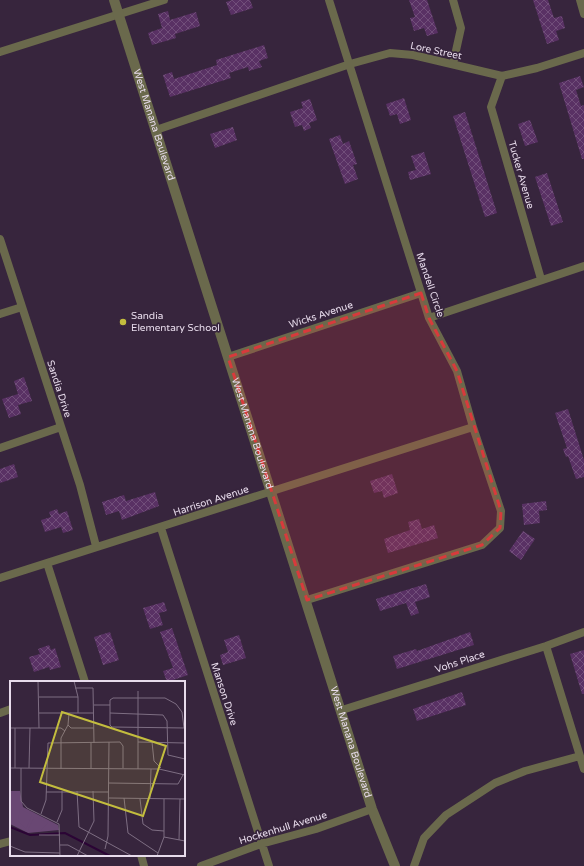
<svg xmlns="http://www.w3.org/2000/svg" width="584" height="866" viewBox="0 0 584 866" font-family="'Varela Round',sans-serif">
<defs>
<pattern id="building-cross-hatch" width="8" height="8" patternUnits="userSpaceOnUse"><rect width="8" height="8" fill="#593164"/><path d="M0 0l8 8M0 8l8-8" fill="none" stroke="#714e7a"/></pattern>
</defs>
<rect width="100%" height="100%" fill="#37253d"/>
<path fill="url(#building-cross-hatch)" d="M 232,0 L 250,0 L 253,8 L 231,15 L 226,2 Z
M 409,0 L 427,0 L 438,33 L 427,36 L 424,28 L 414,31 L 410,18 L 415,17 Z
M 533,0 L 548,0 L 554,18 L 562,16 L 565,28 L 556,31 L 559,40 L 547,44 Z
M 168,11 L 170,20 L 196,12 L 200,26 L 175,34 L 176,38 L 152,45 L 148,33 L 162,28 L 158,14 Z
M 264,45 L 268,58 L 259,61 L 262,67 L 249,71 L 248,67 L 229,73 L 231,78 L 170,97 L 163,75 L 172,72 L 174,79 L 217,65 L 216,60 Z
M 580,76 L 584,87 L 576,90 L 581,106 L 584,105 L 584,159 L 582,159 L 559,83 Z
M 404,98 L 411,120 L 400,124 L 397,114 L 390,116 L 386,104 Z
M 310,99 L 317,120 L 309,123 L 311,128 L 304,131 L 302,125 L 295,127 L 290,112 L 303,108 L 301,102 Z
M 465,112 L 497,213 L 485,217 L 453,116 Z
M 530,120 L 538,142 L 525,146 L 518,124 Z
M 233,127 L 237,140 L 215,148 L 210,134 Z
M 340,135 L 343,144 L 349,141 L 357,164 L 353,165 L 358,179 L 345,184 L 329,139 Z
M 424,152 L 431,174 L 410,180 L 408,172 L 416,170 L 411,156 Z
M 547,173 L 563,222 L 551,226 L 535,177 Z
M 24,377 L 32,401 L 18,405 L 21,414 L 9,418 L 2,399 L 18,394 L 14,381 Z
M 568,409 L 584,460 L 584,477 L 576,479 L 568,456 L 566,457 L 563,449 L 567,448 L 555,413 Z
M 14,464 L 18,477 L 0,483 L 0,469 Z
M 392,474 L 398,493 L 384,498 L 382,491 L 374,493 L 370,481 Z
M 155,492 L 159,506 L 122,520 L 119,511 L 106,515 L 102,502 L 124,495 L 126,501 Z
M 546,501 L 547,510 L 539,511 L 540,523 L 524,525 L 522,504 Z
M 57,509 L 59,514 L 67,511 L 73,530 L 63,533 L 61,527 L 45,532 L 41,520 L 51,517 L 49,512 Z
M 419,519 L 422,529 L 434,525 L 438,538 L 388,553 L 384,539 L 410,530 L 408,522 Z
M 523,531 L 535,539 L 521,560 L 509,551 Z
M 426,584 L 430,597 L 415,602 L 419,613 L 411,616 L 406,603 L 380,611 L 376,599 Z
M 164,602 L 167,611 L 159,613 L 163,625 L 150,629 L 143,608 Z
M 172,628 L 188,675 L 167,682 L 163,671 L 173,668 L 160,632 Z
M 110,632 L 119,660 L 103,665 L 94,637 Z
M 470,632 L 474,645 L 397,669 L 393,656 L 416,649 L 417,651 Z
M 239,635 L 246,658 L 223,665 L 220,655 L 228,652 L 224,640 Z
M 49,645 L 51,650 L 55,648 L 61,667 L 50,670 L 49,667 L 34,672 L 29,657 L 40,654 L 38,649 Z
M 584,650 L 584,694 L 582,694 L 570,654 Z
M 462,692 L 466,705 L 417,721 L 413,709 Z"/>
<g fill="none" stroke-linecap="round" stroke-linejoin="round">
<path stroke="#6a694c" stroke-width="8" d="M 453,0 L 461,28 L 453,64
M 580,0 L 584,14
M 0,52 L 164,0
M 502,76 L 491,107 L 541,279
M 156,130 L 350,64 L 390,53 L 413,55 L 502,76 L 537,68 L 584,53
M 0,239 L 80,485 L 96,546
M 0,314 L 22,307
M 429,318 L 584,266
M 228,357 L 421,293
M 0,448 L 61,427
M 161,528 L 269,866
M 47,563 L 85,682
M 0,578 L 473,427
M 307,600 L 482,545 L 500,528 L 501,511 L 473,427 L 457,371 L 429,318 L 329,0
M 546,646 L 584,769
M 342,710 L 546,646 L 584,632
M 0,713 L 11,709
M 0,844 L 11,841
M 141,855 L 144,866
M 201,866 L 261,844 L 316,829 L 372,809
M 414,866 L 424,838 L 446,815 L 495,783 L 525,771 L 580,756"/>
<path stroke="#6a694c" stroke-width="10" id="s1" d="M 114,0 L 372,809 L 395,866"/>
</g>
<path fill="#d83a3c" fill-opacity="0.2" stroke="#d83a3c" stroke-width="3" stroke-dasharray="8 5" stroke-linejoin="round" d="M 421,293 L 429,318 L 457,371 L 501,511 L 500,528 L 482,545 L 307,600 L 228,357 Z"/>
<circle fill="#c3bd3e" stroke="#37253d" stroke-width="1.5" cx="123" cy="322" r="4"/>
<g text-anchor="middle" dominant-baseline="central" stroke-width="3.5" stroke-linejoin="round" paint-order="stroke">
<g font-size="10" fill="#e8dcec" stroke="#37253d">
<text transform="translate(436 51) rotate(12)">Lore Street</text>
<text stroke="none"><textPath href="#s1" startOffset="131">West Manana Boulevard</textPath></text>
<text transform="translate(521 175) rotate(74)">Tucker Avenue</text>
<text transform="translate(430 285) rotate(71)">Mandell Circle</text>
<text transform="translate(321 315) rotate(-18)">Wicks Avenue</text>
<text transform="translate(59 389) rotate(72)">Sandia Drive</text>
<text stroke="none"><textPath href="#s1" startOffset="455">West Manana Boulevard</textPath></text>
<text transform="translate(211 501) rotate(-18)">Harrison Avenue</text>
<text transform="translate(460 662) rotate(-18)">Vohs Place</text>
<text transform="translate(224 694) rotate(72)">Manson Drive</text>
<text stroke="none"><textPath href="#s1" startOffset="779">West Manana Boulevard</textPath></text>
<text transform="translate(283 828) rotate(-17)">Hockenhull Avenue</text>
</g>
<g font-size="10" fill="#e8dcec" stroke="#37253d" text-anchor="start">
<text x="131" y="316">Sandia<tspan x="131" dy="12">Elementary School</tspan></text>
</g>
</g>
<g transform="translate(10 681)">
<rect width="175" height="175" fill="#37253d"/>
<path d="M 0,110 L 10,110 L 13,126 L 48,144 L 49,149 L 18,152 L 0,143 Z" fill="#694773"/>
<path d="M 10,128 L 22,134 L 16,148 L 8,140 ZM 24,136 L 26,136 L 38,142 L 31,149 L 18,149 Z" fill="#694773"/>
<path fill="none" stroke="#2b0435" stroke-width="2" d="M 0,146 L 20,154 L 55,152 L 100,175"/>
<path fill="none" stroke="#7e6e83" stroke-width="1" d="M 28,0 L 29,47M 64,0 L 68,16 L 68,32M 65,7 L 83,7 L 84,62M 29,16 L 68,16M 84,24 L 100,24M 29,32 L 84,32M 100,32 L 153,34 L 157,40 L 158,74 L 175,78M 58,44 L 61,47 L 84,47M 0,47 L 51,47 L 55,50M 5,47 L 5,87M 174,47 L 172,31 L 166,23 L 155,17 L 103,17 L 100,19 L 100,44 L 102,46 L 175,47M 128,61 L 175,62M 142,61 L 144,80 L 151,87M 81,62 L 81,88M 0,87 L 149,88 L 175,94M 11,87 L 11,120 L 17,127 L 49,143 L 50,175M 19,87 L 20,47M 51,88 L 51,57 L 58,44 L 59,32M 128,88 L 128,10M 99,102 L 168,103 L 173,94M 67,110 L 69,146 L 122,175M 36,111 L 99,111M 99,117 L 175,118M 114,117 L 118,152 L 148,172M 130,118 L 133,143 L 142,149 L 154,150M 140,118 L 141,88M 31,133 L 36,119 L 38,62 L 110,61 L 113,65 L 113,87M 47,141 L 52,129 L 52,110M 29,154 L 50,154M 154,156 L 175,160M 169,159 L 170,118M 50,164 L 58,164 L 78,175M 0,165 L 15,171 L 50,172M 95,168 L 98,155 L 99,61M 67,175 L 84,140 L 83,110M 147,175 L 154,156 L 154,118"/>
<path fill="#c3bd3e" fill-opacity="0.15" stroke="#c3bd3e" stroke-width="2" d="M 52,31 L 156,65 L 133,135 L 30,101 Z"/>
<rect width="175" height="175" fill="none" stroke="#e8dcec" stroke-width="2"/>
</g>
</svg>
